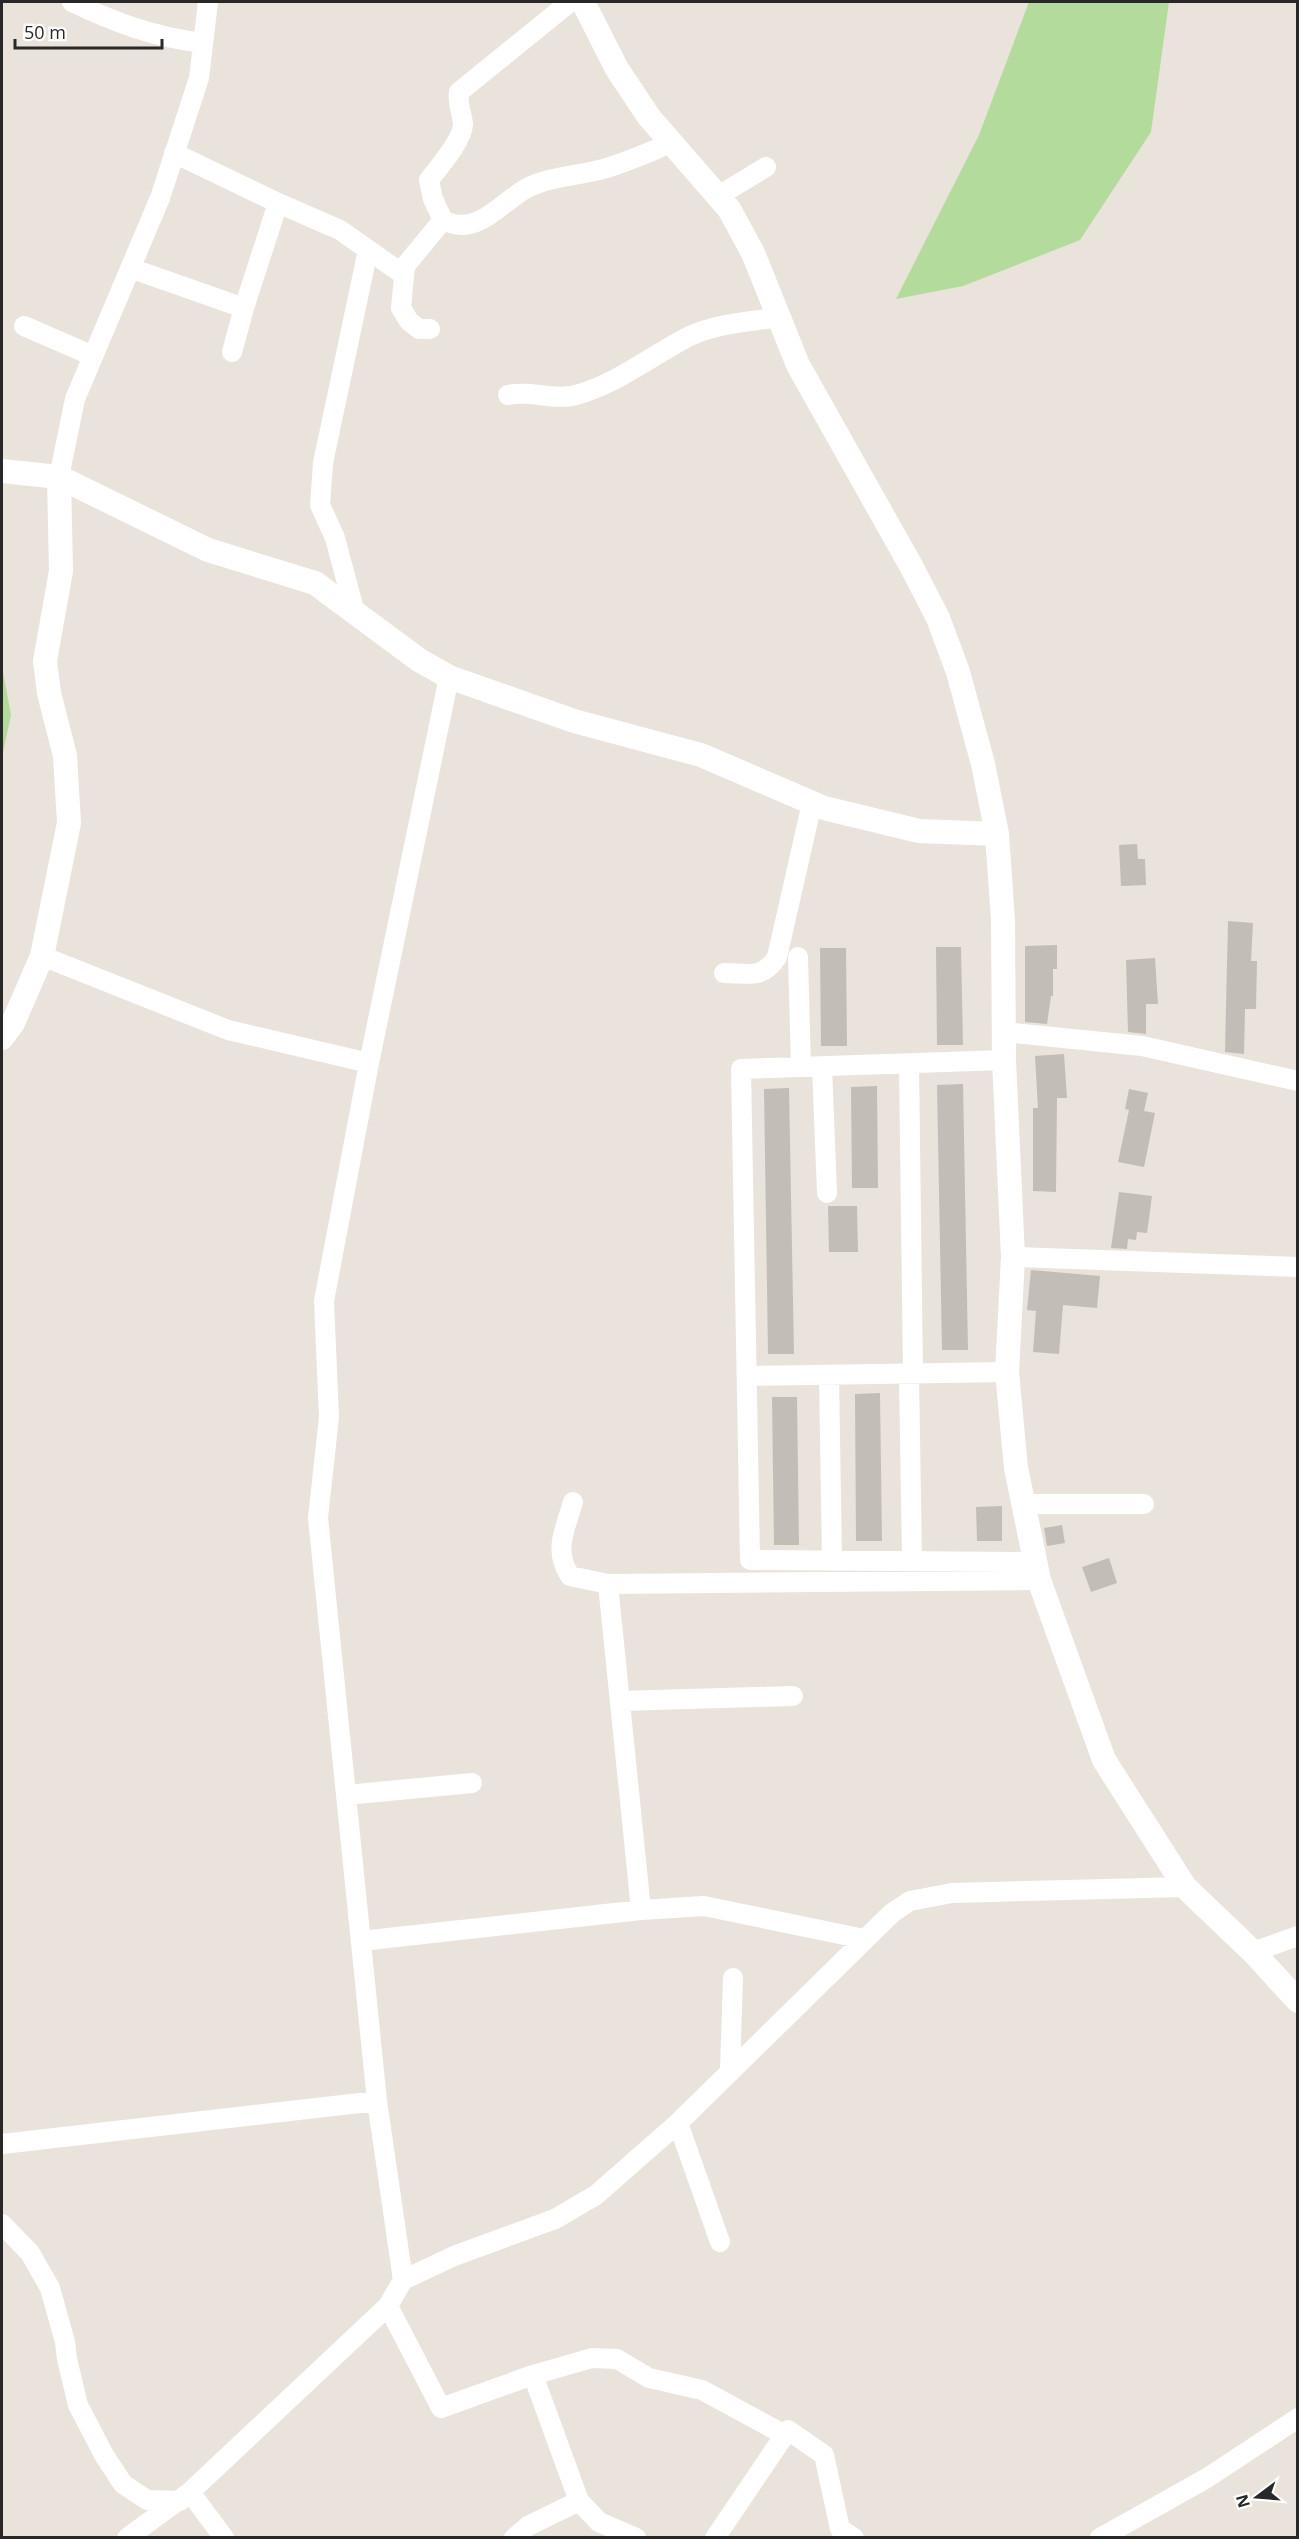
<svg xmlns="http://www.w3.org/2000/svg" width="1299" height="2539" viewBox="0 0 1299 2539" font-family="'Open Sans',sans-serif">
<rect width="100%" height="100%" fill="#e9e3db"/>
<path fill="#b3db9c" d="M 1029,2 L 1169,2 L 1151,132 L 1080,240 L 963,286 L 896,299 L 979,135 Z
M 2,667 L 11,715 L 2,757 Z"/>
<path fill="#c2bdb6" d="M 1137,844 L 1138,859 L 1145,859 L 1146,885 L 1121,886 L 1119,845 Z
M 1228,921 L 1253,923 L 1251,961 L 1257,961 L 1256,1009 L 1245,1009 L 1244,1054 L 1225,1052 Z
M 1057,945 L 1057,969 L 1053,969 L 1053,996 L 1051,996 L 1047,1024 L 1025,1022 L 1025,946 Z
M 936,947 L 961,947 L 963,1045 L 937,1045 Z
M 820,948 L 846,948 L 847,1046 L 821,1046 Z
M 1155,958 L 1158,1004 L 1146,1004 L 1146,1034 L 1128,1032 L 1126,960 Z
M 1064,1054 L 1067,1098 L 1057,1098 L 1056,1192 L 1033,1191 L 1033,1108 L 1038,1108 L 1035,1056 Z
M 963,1084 L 968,1350 L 942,1350 L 937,1085 Z
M 877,1086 L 878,1188 L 852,1188 L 851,1087 Z
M 789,1088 L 794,1354 L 768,1354 L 764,1089 Z
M 1129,1089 L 1148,1093 L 1144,1111 L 1155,1113 L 1144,1167 L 1118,1162 L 1129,1110 L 1125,1109 Z
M 1119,1192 L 1152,1196 L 1147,1233 L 1137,1232 L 1136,1240 L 1128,1239 L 1127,1249 L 1111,1248 Z
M 828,1206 L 857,1206 L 858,1252 L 829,1252 Z
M 1031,1270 L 1100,1276 L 1097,1308 L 1063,1305 L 1059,1354 L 1033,1352 L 1036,1311 L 1027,1310 Z
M 880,1393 L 882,1541 L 856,1541 L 855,1394 Z
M 772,1397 L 797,1397 L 799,1545 L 774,1545 Z
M 1002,1506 L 1002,1541 L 977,1541 L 976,1507 Z
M 1062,1525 L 1065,1543 L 1047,1546 L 1044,1528 Z
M 1109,1558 L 1117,1583 L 1091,1592 L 1082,1567 Z"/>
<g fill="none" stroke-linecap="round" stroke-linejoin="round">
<path stroke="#fff" stroke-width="20" d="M 72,2 C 116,23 154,37 203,43
M 718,196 L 766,167
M 278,203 L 340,230 L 404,275
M 443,220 L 433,199 L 429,180 C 438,168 463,140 463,124 C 462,113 457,104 459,92 L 570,2
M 130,268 L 244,308 L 278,203 L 174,153
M 24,326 L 93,356
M 430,329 L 419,329 L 409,321 L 401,308 L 405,266 L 443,220 C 477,238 501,202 527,188 C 549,177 575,176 599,170 C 624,164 648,152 672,143
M 232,352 L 244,308
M 508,395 C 531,390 554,401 576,395 C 617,384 652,355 690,336 C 717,323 750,322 779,317
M 59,477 L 75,399 L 160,198 L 199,78 L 208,2
M 355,613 L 335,538 L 320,505 L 323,463 L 368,250
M 42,956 L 228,1030 L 369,1063
M 798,957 L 801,1067
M 724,973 C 749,973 762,980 777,957 L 812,803
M 1004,1032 L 1142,1046 L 1298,1081
M 1004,1060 L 741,1069 L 750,1560 L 1035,1562
M 909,1064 L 913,1373
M 822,1067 L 827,1193
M 1013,1257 L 1298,1267
M 909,1374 L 912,1561
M 829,1375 L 832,1560
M 747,1376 L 1007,1372
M 573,1502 C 565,1530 553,1550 570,1576 L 608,1584
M 1023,1504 L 1144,1504
M 620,1701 L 793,1696
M 346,1795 L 472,1783
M 641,1910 L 608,1584 L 1039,1580
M 361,1941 L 641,1910 L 704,1906 L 864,1939
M 1253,1952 L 1298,1936
M 730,2071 L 733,1978
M 678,2123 L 720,2242
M 2,2144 L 377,2101
M 2,2224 L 30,2253 L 50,2288 L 65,2342 L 67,2359 L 78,2405 L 104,2455 L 123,2484 L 147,2500 L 180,2501
M 403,2280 L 377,2101 L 318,1518 L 329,1417 L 324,1301 L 369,1063 L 449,677
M 388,2306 L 441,2408 L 533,2375 L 579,2501 L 599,2522 L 636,2538
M 533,2375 L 592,2358 L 617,2359 L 649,2378 L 702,2390 L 785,2435
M 190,2492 L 224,2538
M 127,2538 L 190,2492 L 388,2306 L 403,2280 L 454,2256 L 555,2219 L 596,2195 L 678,2123 L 892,1913 L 910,1901 L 952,1893 L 1185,1887
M 514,2538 L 528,2526 L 579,2501
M 715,2538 L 788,2430 L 824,2455 L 840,2529 L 854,2538
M 1100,2538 L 1207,2478 L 1298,2418"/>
<path stroke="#fff" stroke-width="24" d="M 583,2 L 617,69 L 649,117 L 729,209 L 753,253 L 798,365 L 910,564 L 938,618 L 958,672 L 983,764 L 997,834 L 1003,920 L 1004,1060 L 1013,1257 L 1007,1372 L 1016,1468 L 1039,1580 L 1104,1760 L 1185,1887 L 1253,1952 L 1298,2001
M 2,471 L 59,477 L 208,550 L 315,583 L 419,660 L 449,677 L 574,721 L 701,755 L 824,808 L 919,831 L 997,834
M 2,1038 L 13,1023 L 42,956 L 69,823 L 65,756 L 49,693 L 45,661 L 61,571 L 59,477"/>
</g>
<rect width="1299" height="2539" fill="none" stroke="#282828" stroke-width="6"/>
<g transform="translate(1257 2497) rotate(254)" stroke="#ffffff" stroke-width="4.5" paint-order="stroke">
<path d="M0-4.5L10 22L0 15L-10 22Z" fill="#282828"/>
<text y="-9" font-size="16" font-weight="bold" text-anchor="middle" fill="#282828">N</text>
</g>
<path d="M15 39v9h147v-9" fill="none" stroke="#282828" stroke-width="3"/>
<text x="24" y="39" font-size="18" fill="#282828" stroke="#ffffff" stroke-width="4.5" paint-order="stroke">50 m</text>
</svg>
